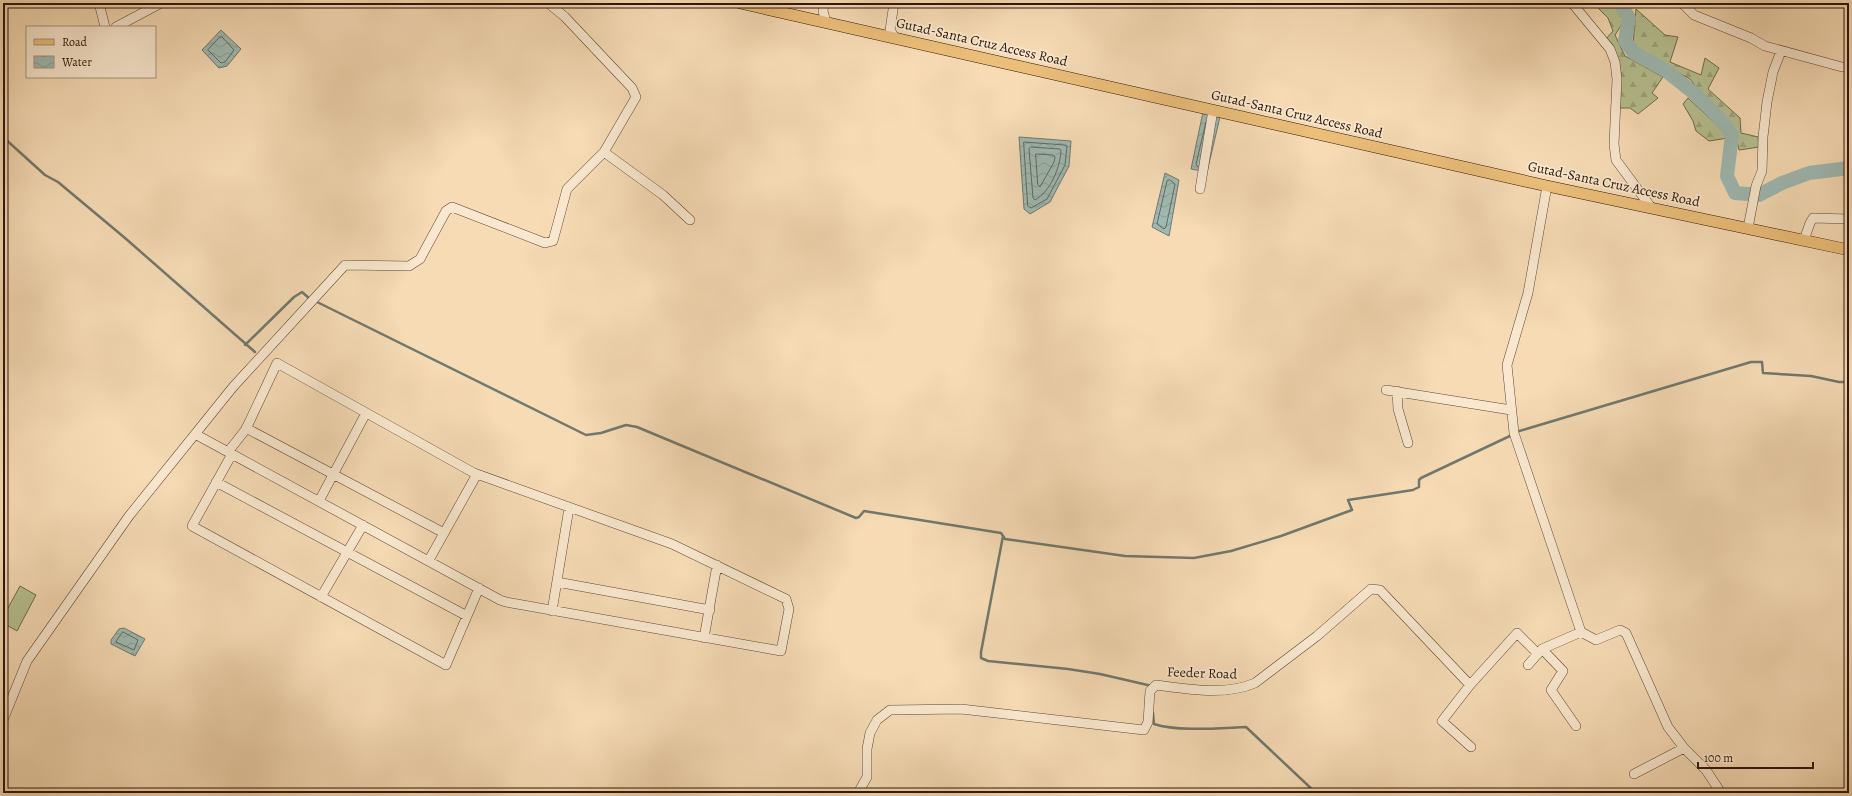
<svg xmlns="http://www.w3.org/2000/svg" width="1852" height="796" viewBox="0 0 1852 796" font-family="Alegreya,serif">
<defs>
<pattern id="forest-firs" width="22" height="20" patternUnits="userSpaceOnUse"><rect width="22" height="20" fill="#b6c192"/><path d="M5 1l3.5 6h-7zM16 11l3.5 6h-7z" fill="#9da57c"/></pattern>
<pattern id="water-waves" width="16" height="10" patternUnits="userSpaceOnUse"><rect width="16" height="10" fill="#9ebab3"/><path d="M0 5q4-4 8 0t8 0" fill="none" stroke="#889f98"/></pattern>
</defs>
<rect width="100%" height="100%" fill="#f6dbb5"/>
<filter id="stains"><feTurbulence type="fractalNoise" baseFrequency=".005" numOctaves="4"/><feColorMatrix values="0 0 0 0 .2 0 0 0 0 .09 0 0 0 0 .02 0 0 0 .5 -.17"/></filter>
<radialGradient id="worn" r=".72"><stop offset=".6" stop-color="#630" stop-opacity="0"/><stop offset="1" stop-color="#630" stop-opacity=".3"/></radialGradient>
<path fill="url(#forest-firs)" stroke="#726b4c" d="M 1593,3 L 1617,3 L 1626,18 L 1615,35 L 1625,56 L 1663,77 L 1652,93 L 1658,98 L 1638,114 L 1630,108 L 1618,108 L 1618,80 L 1605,40 L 1613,31 L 1608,18 Z
M 1636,9 L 1665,35 L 1678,37 L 1670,62 L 1701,75 L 1705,58 L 1719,68 L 1708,89 L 1740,118 L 1741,133 L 1758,137 L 1759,147 L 1739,150 L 1735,131 L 1725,117 L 1708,102 L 1690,79 L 1662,64 L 1655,58 L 1639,51 L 1633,45 Z
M 1688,98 L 1717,125 L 1728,138 L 1709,141 L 1696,131 L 1693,121 L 1683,104 Z"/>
<path fill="#b6c192" stroke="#726b4c" d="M 20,586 L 36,595 L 17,631 L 3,623 L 3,617 Z"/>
<path fill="url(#water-waves)" stroke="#71786e" d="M 221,30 L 241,49 L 227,66 L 219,68 L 202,50 Z
M 1203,112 L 1220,117 L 1207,172 L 1191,169 Z
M 1019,137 L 1071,141 L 1069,166 L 1050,202 L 1030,214 L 1024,209 Z
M 1165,173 L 1179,180 L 1169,236 L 1152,227 Z
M 124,628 L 145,639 L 135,656 L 111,644 L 111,640 L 119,629 Z"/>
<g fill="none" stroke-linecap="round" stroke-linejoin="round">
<path stroke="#66685d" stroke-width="1" d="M 220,37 L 222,37 L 234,50 L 225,62 L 221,63 L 208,50 Z
M 1024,142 L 1065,145 L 1067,146 L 1065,165 L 1047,199 L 1031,208 L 1028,206 Z
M 1031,147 L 1060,149 L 1061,151 C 1060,168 1050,192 1035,200 L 1033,198 L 1029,149 Z
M 1036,154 L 1053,155 L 1055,157 L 1054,162 L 1040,187 L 1038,185 Z
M 1198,167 L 1196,164 L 1206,122
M 1170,180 L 1175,184 L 1166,227 L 1164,229 L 1157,224 L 1167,181 Z
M 123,632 L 138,640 L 134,650 L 116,642 Z"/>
<path stroke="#71786e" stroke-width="2.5" d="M 3,137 L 45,175 L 58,182 L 125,238 L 255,352
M 315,301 L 586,435 L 601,433 L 626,425 L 637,427 L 856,518 L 859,517 L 864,511 L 1001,533 L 1005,539 L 1125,556 L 1194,558 L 1231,551 L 1281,536 L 1352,510 L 1348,500 L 1413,490 L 1419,487 L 1419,480 L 1421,478 L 1512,435
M 245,345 L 294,297 L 302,292 L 310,299
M 1516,432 L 1751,362 L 1762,362 L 1763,373 L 1811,376 L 1839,382 L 1849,382
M 1003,536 L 981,652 L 981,658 L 988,661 L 1068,669 L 1100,674 L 1152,686
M 1153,713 L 1154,724 C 1178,732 1220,728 1246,727 L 1316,793"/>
<path stroke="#9ebab3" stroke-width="14" d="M 1620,3 L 1629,18 L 1625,41 L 1634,53 L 1665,70 L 1694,93 L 1722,121 L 1732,135 L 1727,176 L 1735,193 L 1759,195 L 1782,183 L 1809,173 L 1849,168"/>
<g stroke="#604632" stroke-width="10">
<path id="minor" d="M 99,3 L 105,27
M 824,3 L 823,11 L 826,22
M 894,3 L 890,30 L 895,38
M 1572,3 L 1610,49 L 1615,62 L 1617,79 L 1614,144 L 1616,160 L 1650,206
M 1682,3 L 1694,15 L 1751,38 L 1765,46 L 1842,67 L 1849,67
M 116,27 L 161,3
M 604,152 L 663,195 L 690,220
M 1547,186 L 1528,293 L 1507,365 L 1514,433 L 1581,632 L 1596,640 L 1620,630 L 1626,633 L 1668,727 L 1684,748 L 1706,770 L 1721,793
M 1200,189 L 1213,110
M 1748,228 L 1756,186 L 1762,171 L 1763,137 L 1767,102 L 1773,72 L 1781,51
M 1804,240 L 1810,223 L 1813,218 L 1849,219
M 1386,390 L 1511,410
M 1397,391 L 1398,409 L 1408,443
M 246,428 L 444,533
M 195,434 L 500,600 L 506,602 L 781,651 L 789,609 L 786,599 L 672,544 L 474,473 L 277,363 L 246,429 L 228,452
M 232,454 L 192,526 L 446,665 L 479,588
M 216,482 L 467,616
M 319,501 L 366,413
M 429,560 L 477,474
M 557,582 L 710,610
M 321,597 L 363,525
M 552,611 L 569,508
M 704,638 L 717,565
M 1542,649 L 1563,671 L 1551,690 L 1576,726
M 1528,665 L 1542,649 L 1581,632
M 1470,685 L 1442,721 L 1471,747
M 3,720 L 27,661 L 129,516 L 233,387 L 345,265 L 409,266 L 420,259 L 446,211 L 452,207 L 545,243 L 553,241 L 567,189 L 604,152 L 636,97 L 632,88 L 565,17 L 548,3
M 1634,774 L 1684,748
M 858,793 L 867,777 L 867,749 L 870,733 L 877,720 L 890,710 L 961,709 L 1144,730 L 1148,722 L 1150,691 L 1156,685 C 1187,689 1225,696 1255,683 L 1317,636 L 1371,589 L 1380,590 L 1470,685 L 1517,633 L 1538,654"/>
</g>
<g stroke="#2e1507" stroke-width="12">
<path id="major" d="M 740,3 L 1547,186 L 1849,250"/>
</g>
<use href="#minor" stroke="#f9e8cf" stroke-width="9"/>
<use href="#major" stroke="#ebbe7a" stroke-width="11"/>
</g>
<g text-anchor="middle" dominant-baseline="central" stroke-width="3.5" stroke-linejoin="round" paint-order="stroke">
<g font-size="14" fill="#2e1507" stroke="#f9e8cf">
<text transform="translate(982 42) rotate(13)">Gutad-Santa Cruz Access Road</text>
<text transform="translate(1297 114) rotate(13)">Gutad-Santa Cruz Access Road</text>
<text transform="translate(1614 184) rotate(12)">Gutad-Santa Cruz Access Road</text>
<text transform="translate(1202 673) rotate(2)">Feeder Road</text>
</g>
</g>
<rect width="1852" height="796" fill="none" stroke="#f6dbb5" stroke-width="16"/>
<rect x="4" y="4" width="1844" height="788" fill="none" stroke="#2e1507" stroke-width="2"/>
<rect x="8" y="8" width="1836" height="780" fill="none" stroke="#2e1507"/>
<rect x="26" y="26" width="130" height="52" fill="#f9e8cf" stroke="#a8947f"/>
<rect x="34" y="39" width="20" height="6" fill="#ebbe7a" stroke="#a8947f"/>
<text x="62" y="46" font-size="12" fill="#2e1507">Road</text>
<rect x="34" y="56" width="20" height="12" fill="url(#water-waves)" stroke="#a8947f"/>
<text x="62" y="66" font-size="12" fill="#2e1507">Water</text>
<path d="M1698 762v6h115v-6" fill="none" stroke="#2e1507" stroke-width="2"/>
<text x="1704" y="762" font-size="12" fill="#2e1507" stroke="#f9e8cf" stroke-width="3" paint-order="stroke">100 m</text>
<rect width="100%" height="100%" filter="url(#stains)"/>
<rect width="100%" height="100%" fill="url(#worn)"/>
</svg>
